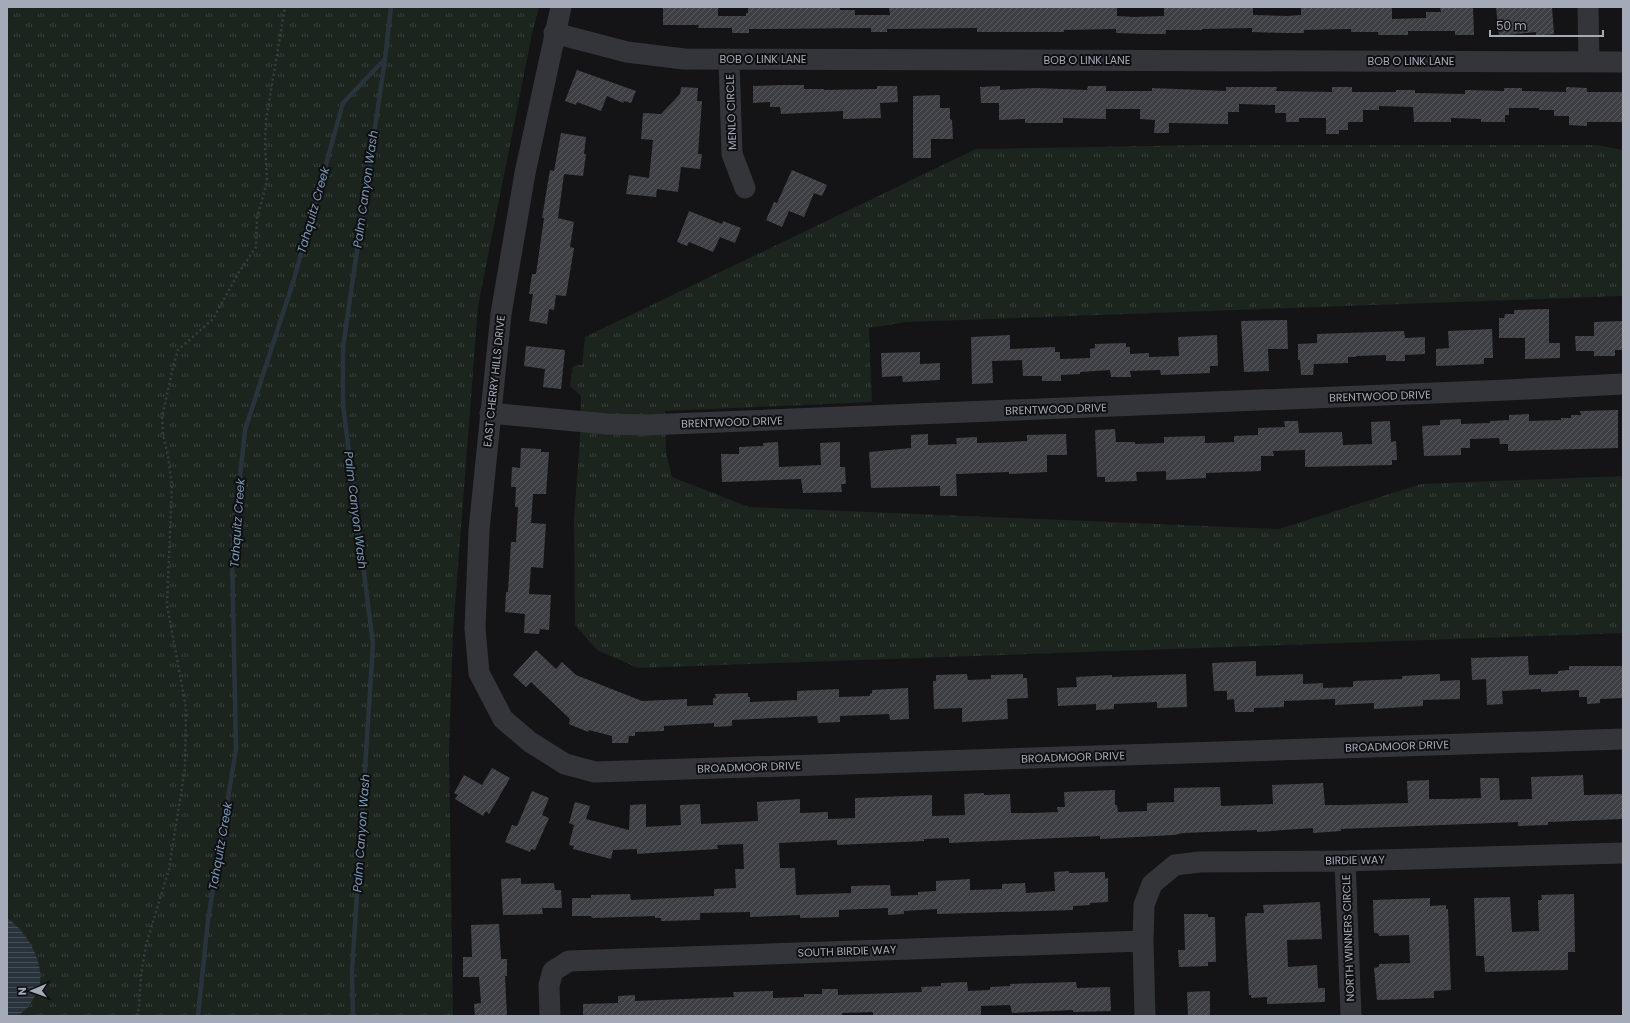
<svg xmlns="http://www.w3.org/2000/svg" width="1630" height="1023" viewBox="0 0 1630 1023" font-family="Poppins,sans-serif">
<defs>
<pattern id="grass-tufts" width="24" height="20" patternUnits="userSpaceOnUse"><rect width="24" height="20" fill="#1b241d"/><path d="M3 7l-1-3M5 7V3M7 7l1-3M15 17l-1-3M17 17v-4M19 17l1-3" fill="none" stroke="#39413c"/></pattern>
<pattern id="water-rules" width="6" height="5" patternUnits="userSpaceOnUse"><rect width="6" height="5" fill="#29333b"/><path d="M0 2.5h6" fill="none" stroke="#454e55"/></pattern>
<pattern id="building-hatch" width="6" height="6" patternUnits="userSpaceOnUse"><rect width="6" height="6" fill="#3e3f44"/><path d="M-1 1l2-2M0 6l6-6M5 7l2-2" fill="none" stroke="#57585d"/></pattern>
</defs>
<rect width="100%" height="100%" fill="#141416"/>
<path fill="url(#grass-tufts)" d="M 7,7 L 539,7 L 532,34 L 478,306 L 453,632 L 449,752 L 453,1016 L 7,1016 Z
M 1205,145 L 1597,145 L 1623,150 L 1623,296 L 906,322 L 869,328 L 872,402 L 665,411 L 666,453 L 672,477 L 749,507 L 1279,529 L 1421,484 L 1623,476 L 1623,633 L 638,668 L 597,650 L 575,625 L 574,519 L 580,437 L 581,396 L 570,386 L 573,366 L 582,365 L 585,337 L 976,149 Z"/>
<path fill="url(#water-rules)" d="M 7,918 C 27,931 46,964 39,988 C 38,993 34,997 32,1001 C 26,1012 19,1016 7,1016 Z"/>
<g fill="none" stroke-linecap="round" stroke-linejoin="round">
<path stroke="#29333b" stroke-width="4.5" d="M 198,1016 L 208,920 L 236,749 L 232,552 L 245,430 L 294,279 L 343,103 L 384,60
M 353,1016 L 352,971 L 373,644 L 343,405 L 343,347 L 385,59 L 391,7"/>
</g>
<path fill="url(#building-hatch)" d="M 663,7 L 718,7 L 718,16 L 746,16 L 746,13 L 748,13 L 748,7 L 840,7 L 840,10 L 855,10 L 855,15 L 890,15 L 889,7 L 1105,7 L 1117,8 L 1117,16 L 1133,17 L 1164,16 L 1164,7 L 1253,7 L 1253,15 L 1287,16 L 1301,15 L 1301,7 L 1392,7 L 1392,19 L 1426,18 L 1426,12 L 1441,12 L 1440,7 L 1473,7 L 1474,35 L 1455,35 L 1455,31 L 1408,31 L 1408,35 L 1378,35 L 1378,32 L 1351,32 L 1351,29 L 1304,30 L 1304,33 L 1284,33 L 1252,32 L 1252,28 L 1202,29 L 1202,30 L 1166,30 L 1166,34 L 1146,34 L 1116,33 L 1116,29 L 1064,30 L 1064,32 L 977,32 L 977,28 L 887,29 L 887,32 L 871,32 L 871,28 L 749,29 L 749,33 L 732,33 L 732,28 L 698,28 L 699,25 L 663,25 Z
M 1496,7 L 1552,7 L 1554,34 L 1536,36 L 1536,32 L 1499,36 Z
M 577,70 L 636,91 L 631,103 L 624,101 L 623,103 L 607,96 L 601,111 L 577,102 L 576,105 L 565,101 Z
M 783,85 L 804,85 L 804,89 L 824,89 L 824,90 L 877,89 L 877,86 L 897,86 L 898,102 L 880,103 L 881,118 L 843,119 L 843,111 L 781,114 L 780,107 L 770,107 L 770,102 L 753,103 L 753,86 Z
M 1000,86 L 1000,90 L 1036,88 L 1087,90 L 1088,86 L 1106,86 L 1106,91 L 1152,91 L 1152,88 L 1226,91 L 1226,87 L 1277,87 L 1276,91 L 1332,92 L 1332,87 L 1352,87 L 1352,92 L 1396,92 L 1396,90 L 1415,90 L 1415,93 L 1465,94 L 1465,90 L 1504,91 L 1504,88 L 1522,88 L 1522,91 L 1566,92 L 1566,87 L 1587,88 L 1587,92 L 1623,92 L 1623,122 L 1587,122 L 1587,126 L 1569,125 L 1569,116 L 1554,116 L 1554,110 L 1539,110 L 1539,108 L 1509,108 L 1509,115 L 1505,115 L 1505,122 L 1481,122 L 1481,119 L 1451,118 L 1451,122 L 1414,122 L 1413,107 L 1379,106 L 1379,110 L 1363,110 L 1363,122 L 1348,122 L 1348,130 L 1339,130 L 1339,134 L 1326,134 L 1326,118 L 1299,118 L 1299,122 L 1286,122 L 1286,113 L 1275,113 L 1275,105 L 1239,104 L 1239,112 L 1228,112 L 1228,124 L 1169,123 L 1169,133 L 1154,133 L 1155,120 L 1140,119 L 1140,109 L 1106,109 L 1106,119 L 1063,118 L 1063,123 L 1025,123 L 1025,119 L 999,120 L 999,103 L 981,103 L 980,87 Z
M 681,87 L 698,88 L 697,101 L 702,101 L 698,154 L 702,154 L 700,169 L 681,167 L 678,192 L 657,189 L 656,197 L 626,194 L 629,175 L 649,178 L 653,140 L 641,139 L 643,113 L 661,114 L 680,94 Z
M 940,95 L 940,108 L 950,108 L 950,119 L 952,120 L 953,139 L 931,139 L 931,158 L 913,158 L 913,96 Z
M 561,133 L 586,137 L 584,154 L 586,154 L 583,176 L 564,174 L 558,218 L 574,222 L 570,247 L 574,248 L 566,296 L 556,295 L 554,310 L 549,309 L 547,324 L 529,321 L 533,294 L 529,294 L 532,274 L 536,274 L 544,218 L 542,218 L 550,170 L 554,171 Z
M 792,170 L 827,185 L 822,196 L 814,193 L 804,217 L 789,211 L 782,227 L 766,220 L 774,202 L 777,203 Z
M 689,211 L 722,224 L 723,221 L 741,228 L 735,243 L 720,237 L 713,252 L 689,242 L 687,246 L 677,242 Z
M 1549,309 L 1549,343 L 1560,343 L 1560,358 L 1525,359 L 1525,338 L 1499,338 L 1499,318 L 1504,318 L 1505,314 L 1514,314 L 1514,310 Z
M 1287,320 L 1288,349 L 1268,349 L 1269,371 L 1244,372 L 1241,321 Z
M 1623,321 L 1623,350 L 1615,350 L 1615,356 L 1594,356 L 1594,351 L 1576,351 L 1575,336 L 1594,336 L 1594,322 Z
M 1492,329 L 1493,358 L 1484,358 L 1484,364 L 1436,366 L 1436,349 L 1449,348 L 1448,331 Z
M 1404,331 L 1405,338 L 1425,337 L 1425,354 L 1405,355 L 1405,361 L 1386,361 L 1386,355 L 1356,356 L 1356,357 L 1348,357 L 1348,363 L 1314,364 L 1313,375 L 1301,375 L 1300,360 L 1298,360 L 1298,344 L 1317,343 L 1317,334 Z
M 1010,335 L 1010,349 L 1055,347 L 1055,352 L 1060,352 L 1060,359 L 1090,358 L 1090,349 L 1095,348 L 1095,344 L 1126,343 L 1126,347 L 1130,347 L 1130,354 L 1149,353 L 1149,357 L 1179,356 L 1178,337 L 1217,335 L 1218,366 L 1210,366 L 1210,373 L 1161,375 L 1160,370 L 1130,371 L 1131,377 L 1111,377 L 1110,370 L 1080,372 L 1080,374 L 1061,375 L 1061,381 L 1042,381 L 1042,376 L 1023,376 L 1022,360 L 992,361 L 993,383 L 972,384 L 971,337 Z
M 526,346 L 565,350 L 561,389 L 543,387 L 545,369 L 524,366 Z
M 920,352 L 920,364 L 940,363 L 940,380 L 903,382 L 902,376 L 882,377 L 881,353 Z
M 1618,410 L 1618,448 L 1508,451 L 1508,444 L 1500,444 L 1499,438 L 1470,439 L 1470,448 L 1461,448 L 1461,455 L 1424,456 L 1422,426 L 1440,425 L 1440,420 L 1461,419 L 1461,424 L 1490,423 L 1490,421 L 1509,420 L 1509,415 L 1529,414 L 1529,421 L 1561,420 L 1561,418 L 1571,418 L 1571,415 L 1581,415 L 1580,411 Z
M 1284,421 L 1298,421 L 1299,433 L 1342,432 L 1343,445 L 1372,444 L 1371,422 L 1390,421 L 1391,442 L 1396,441 L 1397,460 L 1392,460 L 1392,465 L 1305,467 L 1305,450 L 1273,451 L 1274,456 L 1261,456 L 1261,471 L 1206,473 L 1206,478 L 1166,480 L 1166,471 L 1136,472 L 1137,481 L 1105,482 L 1105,477 L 1097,477 L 1095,430 L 1115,429 L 1116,442 L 1135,442 L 1135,444 L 1164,443 L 1164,437 L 1205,436 L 1205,443 L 1234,442 L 1234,436 L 1258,435 L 1258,428 L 1285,427 Z
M 928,434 L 928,445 L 957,444 L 956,438 L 977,437 L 977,443 L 1008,442 L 1027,441 L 1027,435 L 1066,434 L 1067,455 L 1047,455 L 1047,472 L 1009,474 L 1009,472 L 956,474 L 957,496 L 940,496 L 940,486 L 871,488 L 869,452 L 911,448 L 911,435 Z
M 778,442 L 779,467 L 821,465 L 820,443 L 840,442 L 840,467 L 845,467 L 846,484 L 841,484 L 842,492 L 803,493 L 801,479 L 722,482 L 721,454 L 739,454 L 739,447 L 763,446 L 763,443 Z
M 521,448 L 541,449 L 541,452 L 549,452 L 546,494 L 533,494 L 531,523 L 546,524 L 543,568 L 531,567 L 529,594 L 551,595 L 549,630 L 540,629 L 539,634 L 524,633 L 525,614 L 505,612 L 506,592 L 508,592 L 511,542 L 516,542 L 518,507 L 515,507 L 516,487 L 511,487 L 512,467 L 520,468 Z
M 536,650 L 556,669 L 562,662 L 576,675 L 642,701 L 687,699 L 687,706 L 713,705 L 713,698 L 716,698 L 715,694 L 748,693 L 748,697 L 750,697 L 750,702 L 797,700 L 797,691 L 839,689 L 839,697 L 870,696 L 870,694 L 872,693 L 872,690 L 908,688 L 909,719 L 890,720 L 889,714 L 840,716 L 840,722 L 818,723 L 817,716 L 732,720 L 732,726 L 714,727 L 714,723 L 664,726 L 664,731 L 635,732 L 635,736 L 629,736 L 628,743 L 612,743 L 612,736 L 589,730 L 588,732 L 569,724 L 570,719 L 531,682 L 526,687 L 513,675 Z
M 1528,656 L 1529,675 L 1558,674 L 1558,671 L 1569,670 L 1569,666 L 1623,666 L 1623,698 L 1600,699 L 1600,703 L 1587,704 L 1587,697 L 1579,697 L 1579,690 L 1541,692 L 1541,689 L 1502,691 L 1503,704 L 1487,705 L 1486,679 L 1472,680 L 1471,658 Z
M 1256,661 L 1256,676 L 1303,674 L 1303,684 L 1323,683 L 1323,688 L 1353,687 L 1353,681 L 1402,679 L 1402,676 L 1440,674 L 1440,681 L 1460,680 L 1460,699 L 1423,700 L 1423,706 L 1374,709 L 1374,703 L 1335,705 L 1335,699 L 1284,701 L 1284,707 L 1254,708 L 1254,712 L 1235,712 L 1234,699 L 1227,700 L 1227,691 L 1214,691 L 1212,663 Z
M 967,674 L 968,680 L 991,679 L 991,675 L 1023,674 L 1023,678 L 1027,678 L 1028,698 L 1007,699 L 1008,719 L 962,722 L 962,708 L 934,709 L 933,681 L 936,681 L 936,675 Z
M 1186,674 L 1187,707 L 1157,708 L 1157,702 L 1114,704 L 1114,709 L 1096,710 L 1096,704 L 1058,706 L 1057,688 L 1077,687 L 1076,677 L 1112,675 L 1112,677 Z
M 492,768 L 510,778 L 489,814 L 486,811 L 483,816 L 455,799 L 458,795 L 454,793 L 464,775 L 482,785 Z
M 1583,775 L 1584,795 L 1623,794 L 1623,819 L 1548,822 L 1548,825 L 1518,826 L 1518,822 L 1341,829 L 1341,831 L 1313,833 L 1313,828 L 1257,832 L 1257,830 L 1183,833 L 1174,835 L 1100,839 L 1100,836 L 949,843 L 949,838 L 924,839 L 924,841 L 837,845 L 837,840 L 779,843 L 780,868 L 795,868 L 796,895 L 851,893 L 851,886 L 890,885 L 891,896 L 918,895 L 918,892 L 936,891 L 936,881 L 970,879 L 970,890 L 1002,889 L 1002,884 L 1025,883 L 1026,893 L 1055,891 L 1054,872 L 1069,871 L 1069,873 L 1105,872 L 1105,879 L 1108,878 L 1108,902 L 1090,903 L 1090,905 L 1073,906 L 1073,910 L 937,914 L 937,909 L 904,911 L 904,914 L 888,915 L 888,908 L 839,910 L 839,917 L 800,918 L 800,915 L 750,917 L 750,912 L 700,913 L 700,920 L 661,921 L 661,918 L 655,918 L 655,916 L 592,918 L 591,916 L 572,916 L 572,898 L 591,898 L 591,895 L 630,894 L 631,900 L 714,896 L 714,889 L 736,888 L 735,869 L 744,869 L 743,844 L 717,845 L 718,849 L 665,852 L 637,854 L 637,849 L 613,850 L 611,859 L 573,849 L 574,846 L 569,845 L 574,825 L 569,823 L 575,802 L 590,806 L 586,819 L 629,830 L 630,805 L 646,804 L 646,827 L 681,825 L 680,805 L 700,804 L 701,824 L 758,821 L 757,802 L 800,799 L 800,813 L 828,812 L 828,819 L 855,818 L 855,798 L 932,795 L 932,816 L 965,815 L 964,794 L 984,793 L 984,795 L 1010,794 L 1011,813 L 1032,813 L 1058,812 L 1057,807 L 1065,807 L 1064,792 L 1115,790 L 1115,805 L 1117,805 L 1118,812 L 1147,811 L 1147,803 L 1174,802 L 1174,788 L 1220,787 L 1221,806 L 1273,804 L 1272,785 L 1323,783 L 1325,805 L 1345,805 L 1408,803 L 1407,781 L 1429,780 L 1429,799 L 1449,799 L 1481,798 L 1480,778 L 1499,778 L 1500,800 L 1532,799 L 1531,777 Z
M 532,791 L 549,798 L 542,815 L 549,818 L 535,850 L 531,849 L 530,852 L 505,842 L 512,825 L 517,826 Z
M 521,878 L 521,884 L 554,883 L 555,890 L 561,890 L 562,908 L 542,908 L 543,914 L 503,915 L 501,879 Z
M 1574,894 L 1575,952 L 1568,952 L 1568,970 L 1485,972 L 1484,956 L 1476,956 L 1474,898 L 1510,897 L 1512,932 L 1539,931 L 1538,900 L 1542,900 L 1541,895 Z
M 1430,898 L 1430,906 L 1446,905 L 1446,909 L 1448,909 L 1451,990 L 1434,991 L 1434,998 L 1377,1000 L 1374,968 L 1379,967 L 1379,964 L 1410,963 L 1409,935 L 1379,936 L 1378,933 L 1374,933 L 1373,900 Z
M 1320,902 L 1322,939 L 1287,940 L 1288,967 L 1317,965 L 1318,988 L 1325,988 L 1325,1002 L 1267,1004 L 1267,997 L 1251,998 L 1251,995 L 1249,995 L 1246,939 L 1245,916 L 1247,916 L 1247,913 L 1264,913 L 1263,905 Z
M 1184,914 L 1208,914 L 1208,917 L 1215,917 L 1216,962 L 1208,962 L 1208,966 L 1179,967 L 1178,950 L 1185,950 Z
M 499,924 L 501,959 L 507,959 L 507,976 L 505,976 L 507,1016 L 475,1016 L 474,1004 L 481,1003 L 479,977 L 463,977 L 463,957 L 472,957 L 471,925 Z
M 967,982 L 968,991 L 990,990 L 990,987 L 1010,986 L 1010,984 L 1076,982 L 1077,988 L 1110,987 L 1111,1011 L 1073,1012 L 1073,1010 L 1012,1013 L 1010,1005 L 981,1006 L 981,1016 L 873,1016 L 873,1012 L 842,1013 L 843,1016 L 583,1016 L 583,1004 L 618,1003 L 618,996 L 635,995 L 635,1001 L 734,997 L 733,992 L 773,991 L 773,998 L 804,997 L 804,994 L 822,994 L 822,989 L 838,989 L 838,995 L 922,992 L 921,987 L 941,986 L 941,983 Z
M 1210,991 L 1210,1016 L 1188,1016 L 1187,992 Z"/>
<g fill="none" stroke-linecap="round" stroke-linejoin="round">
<path stroke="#3a3d42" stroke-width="2.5" stroke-dasharray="2 3" stroke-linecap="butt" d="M 137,1016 L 139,1007 L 141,975 L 146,945 L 169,869 L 185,768 L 186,708 L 167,605 L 172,486 L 168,456 L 163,434 L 162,417 L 173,367 L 178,350 L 213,319 L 239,272 L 256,247 L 257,218 L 267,181 L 265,145 L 266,120 L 285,7"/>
<path stroke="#34353b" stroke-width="21" d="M 561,7 L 525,173 L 501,314 L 479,530 L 475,628 L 479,673 L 503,719 L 530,742 L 565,764 L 595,772 L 1623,739
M 1588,7 L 1589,62
M 554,33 L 627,52 L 684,59 L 1623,62
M 729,59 L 732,154 L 745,188
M 490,413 L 607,424 L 646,425 L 1507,390 L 1623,384
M 1345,861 L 1351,1016
M 550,1016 L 549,985 L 553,971 L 569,961 L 1143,941
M 1145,1016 L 1143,941 L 1144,905 L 1152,884 L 1175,865 L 1200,862 L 1345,861 L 1623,853"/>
</g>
<g text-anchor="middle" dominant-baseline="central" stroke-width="4" stroke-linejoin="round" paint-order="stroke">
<g font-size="11" fill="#a4aab8" stroke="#0f0f11">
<text x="763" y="59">BOB O LINK LANE</text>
<text x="1087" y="60">BOB O LINK LANE</text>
<text x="1411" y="61">BOB O LINK LANE</text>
<text transform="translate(731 112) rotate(-92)">MENLO CIRCLE</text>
<text transform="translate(494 381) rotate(-84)">EAST CHERRY HILLS DRIVE</text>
<text transform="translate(1380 396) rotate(-2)">BRENTWOOD DRIVE</text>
<text transform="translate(1056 409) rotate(-2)">BRENTWOOD DRIVE</text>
<text transform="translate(732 422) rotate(-2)">BRENTWOOD DRIVE</text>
<text transform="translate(1397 746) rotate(-2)">BROADMOOR DRIVE</text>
<text transform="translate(1073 757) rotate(-2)">BROADMOOR DRIVE</text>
<text transform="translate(749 767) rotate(-2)">BROADMOOR DRIVE</text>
<text transform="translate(1355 860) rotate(-1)">BIRDIE WAY</text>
<text transform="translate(1348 938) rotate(-92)">NORTH WINNERS CIRCLE</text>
<text transform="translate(847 951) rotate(-2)">SOUTH BIRDIE WAY</text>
</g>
<g font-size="12" font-style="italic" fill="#7799b6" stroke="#0f0f11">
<text transform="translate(365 189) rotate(-82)">Palm Canyon Wash</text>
<text transform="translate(313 210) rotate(-74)">Tahquitz Creek</text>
<text transform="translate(356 510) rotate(83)">Palm Canyon Wash</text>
<text transform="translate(237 523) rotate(-86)">Tahquitz Creek</text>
<text transform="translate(361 833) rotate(-86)">Palm Canyon Wash</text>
<text transform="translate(220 846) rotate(-80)">Tahquitz Creek</text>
</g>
</g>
<rect width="1630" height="1023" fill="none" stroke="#a4aab8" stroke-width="16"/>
<g transform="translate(32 991) rotate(268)" stroke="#0f0f11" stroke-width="3" paint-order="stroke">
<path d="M0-3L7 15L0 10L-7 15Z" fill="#a4aab8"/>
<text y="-6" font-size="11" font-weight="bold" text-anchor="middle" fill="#a4aab8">N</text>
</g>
<path d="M1490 30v6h113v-6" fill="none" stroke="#a4aab8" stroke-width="2"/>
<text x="1496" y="30" font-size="12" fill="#a4aab8" stroke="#0f0f11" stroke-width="3" paint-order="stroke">50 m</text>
</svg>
